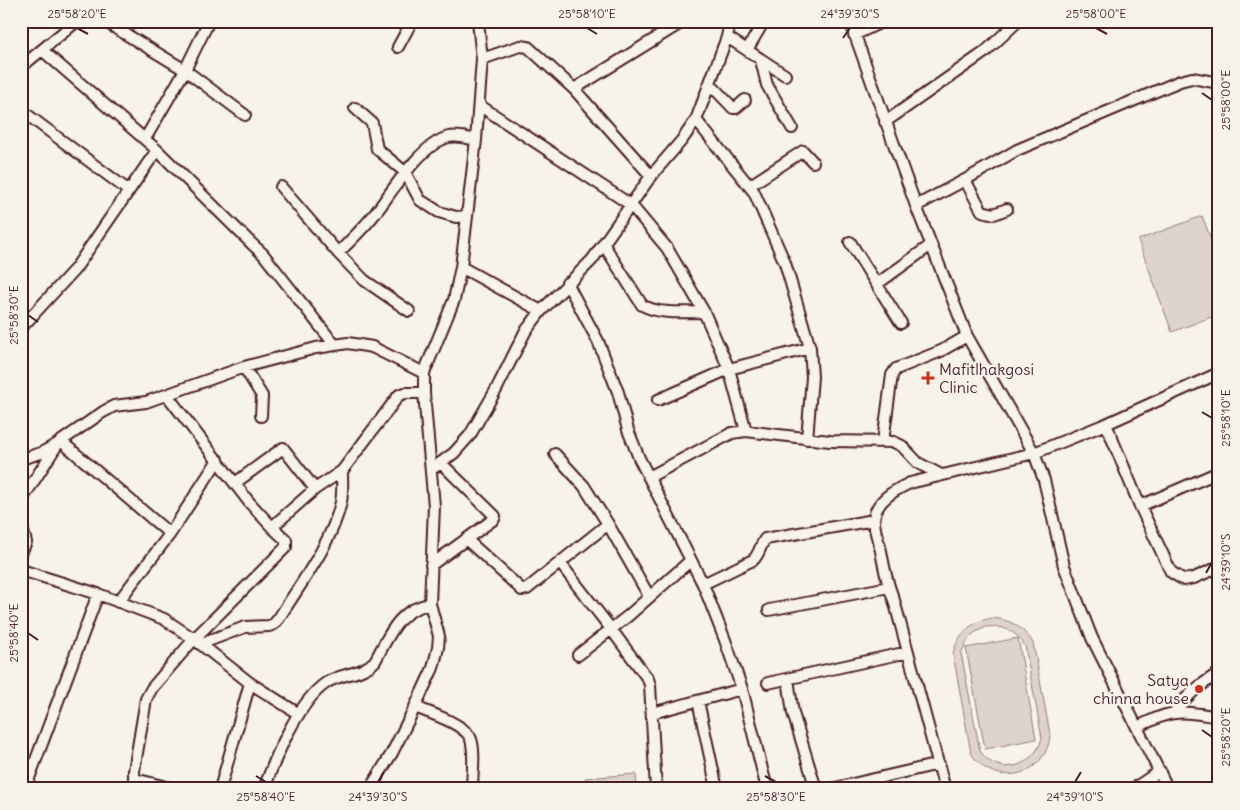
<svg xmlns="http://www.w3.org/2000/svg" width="1240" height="810" viewBox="0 0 1240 810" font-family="Delius,sans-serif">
<rect width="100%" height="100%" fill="#f7f3e8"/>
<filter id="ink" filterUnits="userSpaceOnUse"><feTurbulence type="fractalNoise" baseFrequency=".02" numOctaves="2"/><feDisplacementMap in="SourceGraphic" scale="10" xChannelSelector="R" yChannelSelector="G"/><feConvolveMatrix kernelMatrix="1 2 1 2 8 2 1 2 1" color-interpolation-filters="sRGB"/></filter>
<g filter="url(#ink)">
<path fill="#ded4cc" stroke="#947a7c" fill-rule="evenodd" d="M 1202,216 L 1219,260 L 1219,314 L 1172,332 L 1138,240 Z
M 993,618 C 1011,620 1023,627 1033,643 L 1050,734 C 1048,777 993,790 971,753 L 953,654 C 958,633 972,621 993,618 ZM 986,627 C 1003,625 1016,631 1025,646 L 1042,738 C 1034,768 998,778 980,751 L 961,653 L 969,638 L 974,633 Z
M 1018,638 L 1036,739 L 985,749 L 966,648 Z
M 636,774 L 637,789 L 586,789 L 585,778 Z"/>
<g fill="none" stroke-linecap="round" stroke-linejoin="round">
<g stroke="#4a1f2b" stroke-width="14">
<path id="minor" d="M 104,21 L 185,70 L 245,115
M 850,21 L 916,206 L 967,336 L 1034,453 L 1044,480 L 1064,566 L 1092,638 L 1168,789
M 854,35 L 884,21
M 727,37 L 785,75
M 398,47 L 412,21
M 42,50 L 157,150 L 253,245 L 263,254 L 334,344
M 747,50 L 764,21
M 482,59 L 520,46 L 528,47 L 574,89 L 651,176
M 761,60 L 767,85 L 792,128
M 21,67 L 77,21
M 710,84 L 733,108 L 736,108 L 745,100
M 574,89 L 684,21
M 479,105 L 631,205 L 667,248 L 704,312 L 729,369 L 746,431
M 355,108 L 372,123 L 377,149 L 405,172 L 420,200 L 439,212 L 456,217 L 467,216
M 21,110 L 129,191
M 696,120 L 754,192 L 785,263 L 810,348 L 812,377 L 807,439
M 885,122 L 985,52 L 1018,21
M 145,139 L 185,70 L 209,21
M 965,180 L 982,211 L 994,214 L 1007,209
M 749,186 L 803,151 L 813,162
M 281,187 L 338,253 L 364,280 L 409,311
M 916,206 L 965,180 L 1017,150 L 1180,81 L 1192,78 L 1219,83
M 850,242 L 901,323
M 604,245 L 642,305 C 660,315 684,312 704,312
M 338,253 C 351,240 366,226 377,211 C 393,190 422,143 449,137 C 457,135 468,138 476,140
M 461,267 L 541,311
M 567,283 L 598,341 L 618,392 L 628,430 L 639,458 L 703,584 L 725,640 L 742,689 L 767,789
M 877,284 L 931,245
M 21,328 L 75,269 L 157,150
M 244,367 L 262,396 L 261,416
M 167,395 L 249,502 L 272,527 L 315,489 L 342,471 L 399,395 L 405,393 L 424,393
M 658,400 L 729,369 L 810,348
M 1106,424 L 1140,506 L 1171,572 L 1184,580 L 1194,578 L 1219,567
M 883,441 L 892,375 L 896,369 L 941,351 L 967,336
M 62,442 L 170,534
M 555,454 L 584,486 L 608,524 L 649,596
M 21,459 L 41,453 L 57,444 L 103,412 L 114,406 L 146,402 L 244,367 L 316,348 L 348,343 L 372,347 L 424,373
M 432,469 L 454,453 L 470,435 L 496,390 L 525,332 L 541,311 L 592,260 L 651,176 L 682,140 L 696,120 L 727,37 L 730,21
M 649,477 L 732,433 L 746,431 L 830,441 L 894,442 L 902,446 L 918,463 L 941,475
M 235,483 L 283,448 L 315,489
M 21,501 L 57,445
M 1140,506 L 1219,472
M 21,524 L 26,542 L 21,553
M 467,540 L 522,590 L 527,589 L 608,524
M 560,563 L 611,629 L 648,679 L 650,685 L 656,789
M 431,565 L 494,519 L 495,516 L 441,463
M 21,570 L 98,594 L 164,619 L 194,639 L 250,683 L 299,714
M 703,584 L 753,560 C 759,555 760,546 765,539 L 874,520
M 118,602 L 170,534 L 218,460
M 769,610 L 889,587
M 200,644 L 245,627 L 269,626 L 274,624 L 279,618 C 301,583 332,543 341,502 C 343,492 342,481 342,471
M 578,655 L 628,616 L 691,560
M 788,679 L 793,713 L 816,789
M 768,683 L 908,652
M 698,701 L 717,789
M 415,707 C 430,713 462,723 470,737 C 476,749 472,775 472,789
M 652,713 L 742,689
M 1174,713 C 1186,695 1202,684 1219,673
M 1137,727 C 1149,722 1162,714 1175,713 C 1189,711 1204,715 1219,717
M 21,763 L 33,766
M 135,779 L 174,789
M 25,789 L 98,594
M 134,789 L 134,771 L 146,699 L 152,688 L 194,639 L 286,547 L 286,540 L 272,527
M 220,789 L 250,683
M 264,789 C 275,758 298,702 326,683 C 341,673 362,675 375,661 C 389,636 398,609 430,604
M 370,789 L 392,753 L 415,707 L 433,668 L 438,648 L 439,636 L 430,604 L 434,506 L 424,393 L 424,373 L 454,300 L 461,267 L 476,140 L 482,59 L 478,21
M 831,789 L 939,764
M 945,789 L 894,600 C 887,584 884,568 881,551 C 879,542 874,530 874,521 C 874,501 895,490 910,483 L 1034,453 L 1106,424 L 1219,373
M 1133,789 L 1160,771"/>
</g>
<use href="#minor" stroke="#f7f3e8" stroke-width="10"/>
</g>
</g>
<path fill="none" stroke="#4a1f2b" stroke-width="2" d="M 77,28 L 88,34M 587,28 L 597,34M 1096,28 L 1107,34M 843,38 L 850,28M 1202,93 L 1212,100M 28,315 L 38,322M 1202,412 L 1212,418M 1206,573 L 1212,562M 28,633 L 38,640M 1202,730 L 1212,737M 256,776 L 266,782M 765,776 L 776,782M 378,782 L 384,772M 1075,782 L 1081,772"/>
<g fill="#c8321e" stroke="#f7f3e8" stroke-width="2">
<path d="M925.5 370.5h5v5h5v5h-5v5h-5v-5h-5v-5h5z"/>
<circle cx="1199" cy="689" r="5"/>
</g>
<g text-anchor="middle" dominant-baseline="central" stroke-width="5" stroke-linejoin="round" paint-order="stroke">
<g font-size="16" fill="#4a1f2b" stroke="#f7f3e8" text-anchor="start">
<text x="939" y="369">Mafitlhakgosi<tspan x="939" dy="18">Clinic</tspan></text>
<text x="1189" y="680" text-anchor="end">Satya<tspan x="1189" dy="18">chinna house</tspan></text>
</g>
</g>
<rect width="1240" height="810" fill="none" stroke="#f7f3e8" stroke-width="55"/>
<rect x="28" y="28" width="1184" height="754" fill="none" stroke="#4a1f2b" stroke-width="2"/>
<g font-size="12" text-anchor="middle" fill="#4a1f2b">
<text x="77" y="18">25°58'20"E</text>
<text x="587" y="18">25°58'10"E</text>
<text x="850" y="18">24°39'30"S</text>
<text x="1096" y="18">25°58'00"E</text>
<text transform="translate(1226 100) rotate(-90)" y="4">25°58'00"E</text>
<text transform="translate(14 315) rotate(-90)" y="4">25°58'30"E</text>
<text transform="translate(1226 418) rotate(-90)" y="4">25°58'10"E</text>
<text transform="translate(1226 562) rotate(-90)" y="4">24°39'10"S</text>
<text transform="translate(14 633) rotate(-90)" y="4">25°58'40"E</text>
<text transform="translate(1226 737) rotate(-90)" y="4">25°58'20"E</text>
<text x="266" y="801">25°58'40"E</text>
<text x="378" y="801">24°39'30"S</text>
<text x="776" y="801">25°58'30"E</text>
<text x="1075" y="801">24°39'10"S</text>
</g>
</svg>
